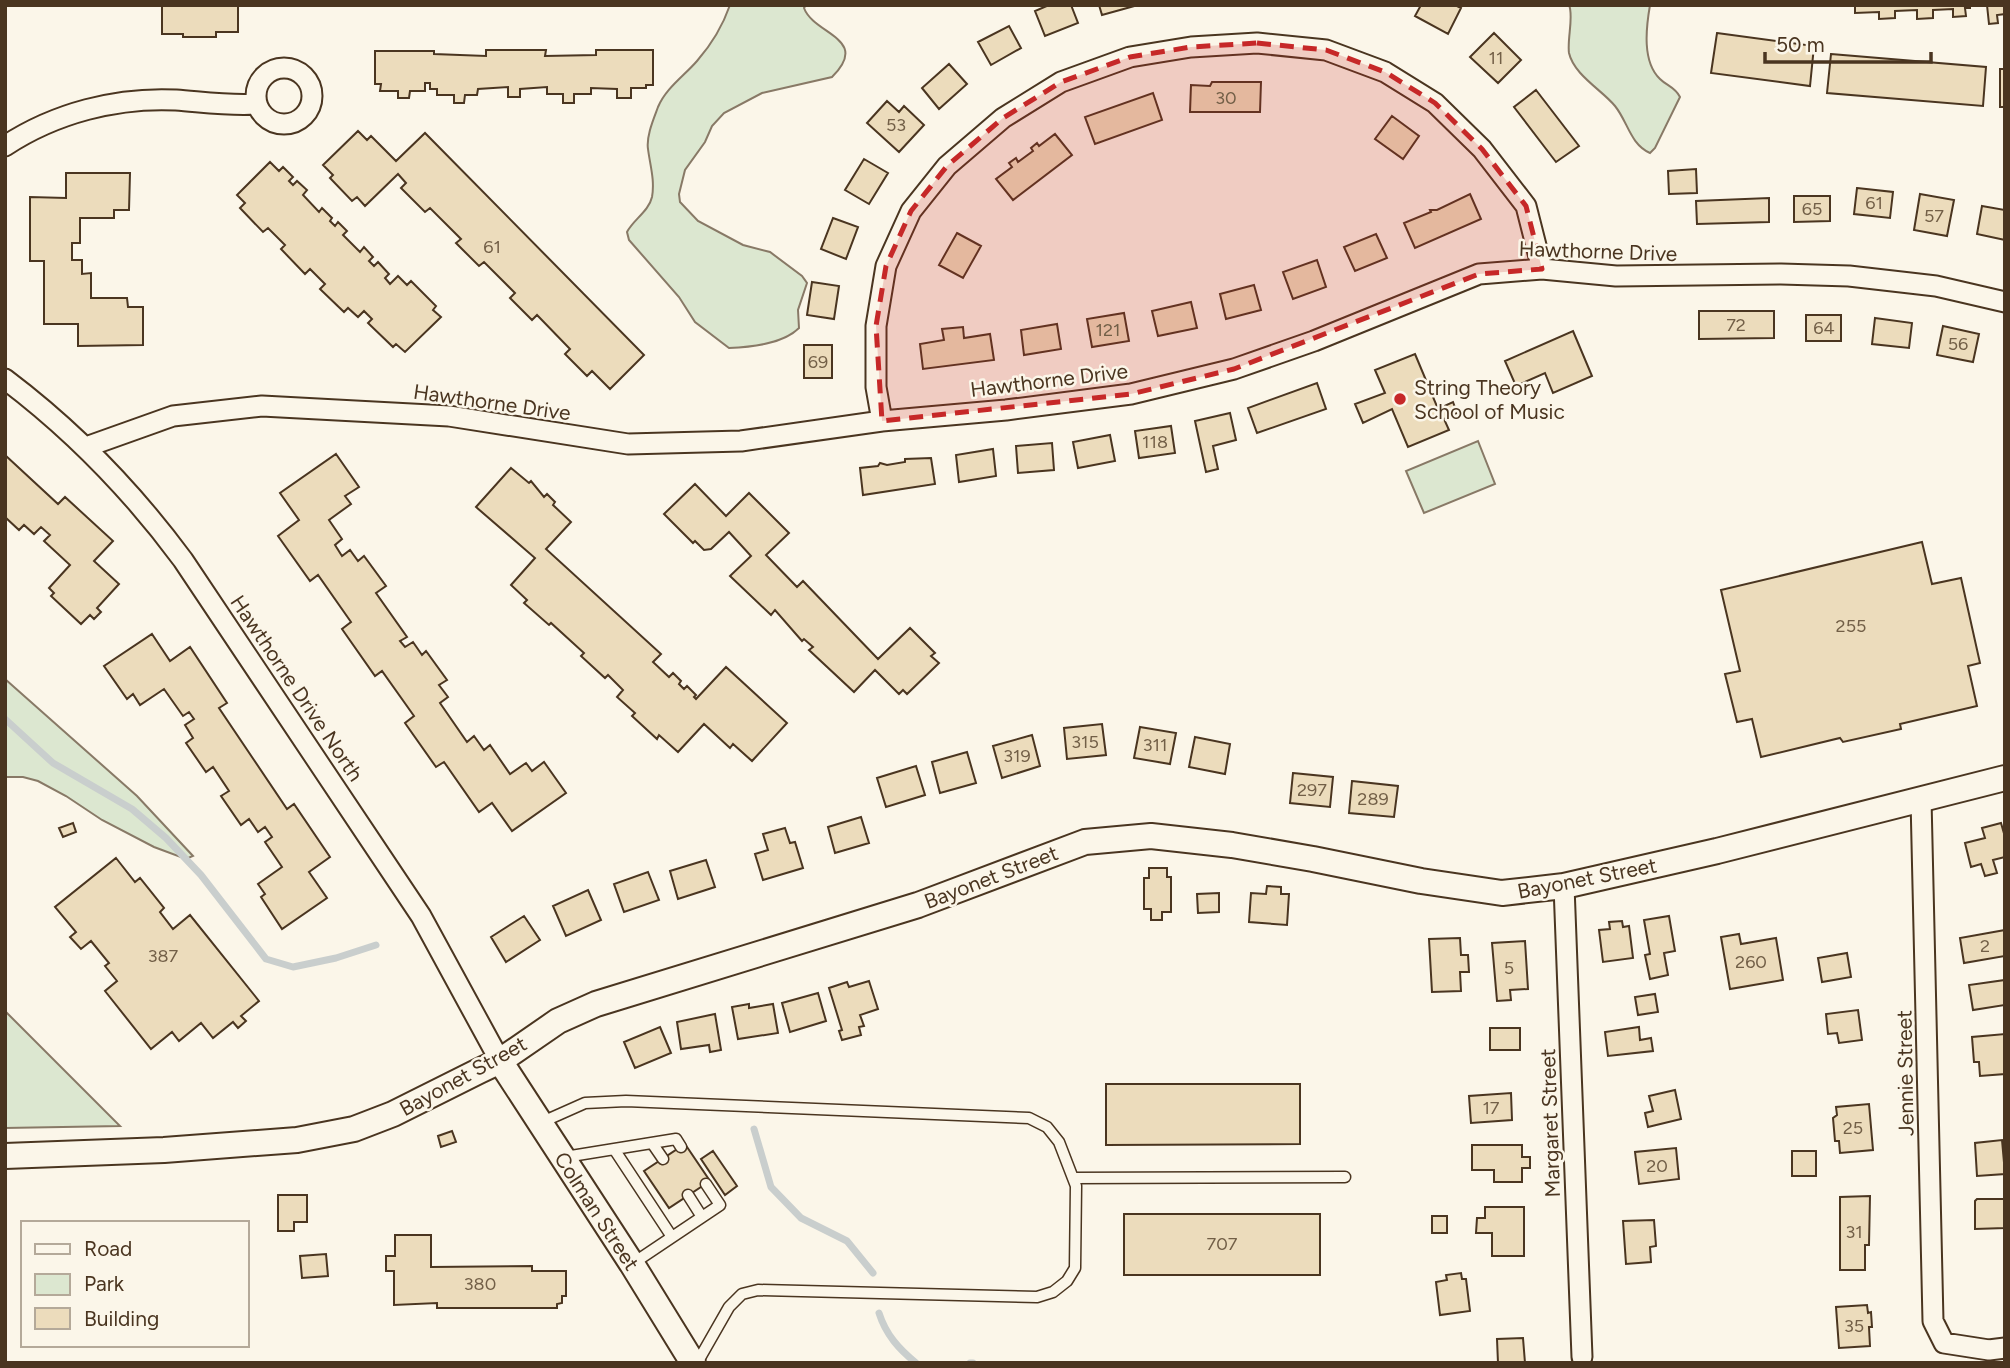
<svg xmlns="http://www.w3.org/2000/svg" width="2010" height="1368" viewBox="0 0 2010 1368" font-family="Figtree,sans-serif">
<rect width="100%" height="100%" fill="#fbf6e9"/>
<path fill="#dce7d0" stroke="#887966" stroke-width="2" d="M 730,5 L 806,5 L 804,8 C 814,35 871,38 832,77 L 762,93 L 724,113 L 712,126 L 705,142 L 685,170 L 679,194 L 680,202 L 698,221 L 743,245 L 770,252 L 802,276 L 807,283 L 798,310 L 799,328 C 783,344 752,347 729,348 L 695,322 L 679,297 L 629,240 L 627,232 C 633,220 649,211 652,197 C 655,180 650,165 648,149 C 646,136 654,118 658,107 C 666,88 684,76 697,61 C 711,45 723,25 730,5 Z
M 1569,5 L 1650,5 C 1646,28 1642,62 1660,79 C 1667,86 1675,87 1680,97 L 1655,148 L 1650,153 C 1630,144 1628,122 1615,106 C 1602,90 1574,75 1569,53 C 1567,39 1574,16 1569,5 Z
M 1478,441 L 1495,484 L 1424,513 L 1406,471 Z
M 5,679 L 137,796 L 193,856 L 186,859 L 154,847 L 102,820 L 66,796 L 38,781 L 23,777 L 5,777 Z
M 5,1011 L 120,1126 L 5,1128 Z"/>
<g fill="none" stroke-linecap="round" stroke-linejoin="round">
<path stroke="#c9cecd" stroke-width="7" d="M 5,719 L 53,763 L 132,809 L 166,838 L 201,875 L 266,959 L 293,967 L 336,958 L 376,945
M 754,1129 L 771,1187 L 801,1218 L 847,1241 L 873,1273
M 879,1313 C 886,1335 899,1349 916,1363
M 970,1363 L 973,1363"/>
</g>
<path fill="#ecdcbc" stroke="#4a3520" stroke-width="2" d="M 162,5 L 238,5 L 238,32 L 216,32 L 216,37 L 183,37 L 183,34 L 162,34 Z
M 1049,5 L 1071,5 L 1078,23 L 1045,36 L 1035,11 Z
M 1099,5 L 1138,5 L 1102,15 Z
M 1421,5 L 1455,5 L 1461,8 L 1448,34 L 1415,16 Z
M 1855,5 L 1970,5 L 1970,8 L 1965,8 L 1966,16 L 1953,17 L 1953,9 L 1933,10 L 1933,18 L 1917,19 L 1917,10 L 1895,11 L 1895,18 L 1879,19 L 1879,12 L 1855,13 Z
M 1987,5 L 2005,5 L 2005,14 L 1997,15 L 1998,23 L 1989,24 Z
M 1009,26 L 1021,48 L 991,65 L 978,42 Z
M 1494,33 L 1521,60 L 1498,83 L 1470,57 Z
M 1717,33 L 1814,46 L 1810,86 L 1711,73 Z
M 486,50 L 546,50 L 545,56 L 596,55 L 596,50 L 653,50 L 653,85 L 646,85 L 646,88 L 631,88 L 631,98 L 617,98 L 617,89 L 591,88 L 591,94 L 574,94 L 574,103 L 563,103 L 563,94 L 547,94 L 547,87 L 520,89 L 520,97 L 508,97 L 508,87 L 478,89 L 477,95 L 465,95 L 464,103 L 454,103 L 454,95 L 437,95 L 437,89 L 430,89 L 430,83 L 425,83 L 425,91 L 410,91 L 409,98 L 398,98 L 398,91 L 380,91 L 381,84 L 375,84 L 375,51 L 434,51 L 434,54 L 486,56 Z
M 1831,54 L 1986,67 L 1983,106 L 1827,93 Z
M 949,64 L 967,84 L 939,109 L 922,88 Z
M 2000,69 L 2005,69 L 2005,107 L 2000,107 Z
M 1212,82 L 1261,82 L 1260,112 L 1190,112 L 1191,85 L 1210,86 Z
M 1536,90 L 1579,146 L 1556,162 L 1514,107 Z
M 1153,93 L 1162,120 L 1095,144 L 1085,117 Z
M 887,101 L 899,112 L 904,106 L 924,125 L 899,152 L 867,123 Z
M 1392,116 L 1419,136 L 1403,159 L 1375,139 Z
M 358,131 L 367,140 L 371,136 L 396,161 L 425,133 L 644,355 L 610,389 L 592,371 L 587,376 L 565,354 L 570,349 L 537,315 L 532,320 L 510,298 L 515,293 L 484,262 L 479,266 L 456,243 L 461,239 L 430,208 L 425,212 L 401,188 L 406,183 L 398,174 L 365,206 L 357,197 L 352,201 L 330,178 L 333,175 L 323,165 Z
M 1055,134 L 1072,155 L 1013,200 L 996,179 L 1012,167 L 1009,163 L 1016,158 L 1018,162 L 1033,151 L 1031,148 L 1037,143 L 1039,146 Z
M 864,159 L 888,173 L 869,204 L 845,190 Z
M 270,162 L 279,171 L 283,167 L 293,177 L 289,181 L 293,185 L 297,181 L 307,190 L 303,195 L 319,212 L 322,208 L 332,218 L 330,221 L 335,226 L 338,222 L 347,231 L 343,235 L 360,252 L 364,247 L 373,257 L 369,261 L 374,266 L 378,262 L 389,274 L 385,278 L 390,284 L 398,276 L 407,285 L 411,281 L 436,306 L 433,310 L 441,317 L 405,352 L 396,344 L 393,347 L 368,323 L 372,319 L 364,311 L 358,317 L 348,308 L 344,312 L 320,289 L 325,284 L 310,269 L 305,274 L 281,249 L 285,245 L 268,228 L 263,232 L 240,208 L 245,203 L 237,195 Z
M 1696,169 L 1697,193 L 1669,194 L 1668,171 Z
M 66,173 L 130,173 L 129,210 L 114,210 L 114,218 L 80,218 L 80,243 L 72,243 L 72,260 L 82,260 L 82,274 L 91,273 L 91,298 L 127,298 L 128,307 L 143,307 L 143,345 L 78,346 L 78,324 L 44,324 L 44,261 L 30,261 L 30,197 L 66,198 Z
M 1857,188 L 1893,192 L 1890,218 L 1854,214 Z
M 1470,194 L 1481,219 L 1415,248 L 1404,223 L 1431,212 L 1430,210 L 1437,210 Z
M 1920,194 L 1954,200 L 1947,236 L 1914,230 Z
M 1794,196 L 1830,196 L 1830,221 L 1794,222 Z
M 1769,198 L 1769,222 L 1697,224 L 1696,201 Z
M 1982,206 L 2005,210 L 2005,240 L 1977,234 Z
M 833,218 L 858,227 L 846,259 L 821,249 Z
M 957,233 L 981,246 L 963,278 L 939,265 Z
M 1376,234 L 1387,258 L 1355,271 L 1344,247 Z
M 1317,260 L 1326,287 L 1293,299 L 1283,272 Z
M 812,282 L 839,286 L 834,319 L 807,315 Z
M 1254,285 L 1261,310 L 1226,319 L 1220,294 Z
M 1191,302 L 1197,328 L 1158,336 L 1152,311 Z
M 1699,311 L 1774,311 L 1774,338 L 1699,339 Z
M 1124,313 L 1129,341 L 1092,347 L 1087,319 Z
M 1806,315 L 1841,315 L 1841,341 L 1806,341 Z
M 1875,318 L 1912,323 L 1909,348 L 1872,344 Z
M 1057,324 L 1061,349 L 1024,355 L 1021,330 Z
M 1943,326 L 1979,334 L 1973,362 L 1937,355 Z
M 963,327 L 964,338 L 990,334 L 994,360 L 923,369 L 920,344 L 944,340 L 942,329 Z
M 1573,331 L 1592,376 L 1553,393 L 1545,373 L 1516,386 L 1505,361 Z
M 804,345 L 832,345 L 832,378 L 804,378 Z
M 1415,354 L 1438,409 L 1453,402 L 1457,413 L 1444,419 L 1449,430 L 1408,447 L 1392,409 L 1363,423 L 1355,404 L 1385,393 L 1375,370 Z
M 1317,383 L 1326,409 L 1257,433 L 1248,408 Z
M 1230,413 L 1236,440 L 1213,446 L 1218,469 L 1206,472 L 1195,421 Z
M 1171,426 L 1175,453 L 1139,458 L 1135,431 Z
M 1110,435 L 1115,461 L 1078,468 L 1073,442 Z
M 1052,443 L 1054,470 L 1018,473 L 1016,446 Z
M 993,449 L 996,476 L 959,482 L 956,455 Z
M 336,454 L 359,487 L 345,496 L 351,504 L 329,520 L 342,539 L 335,545 L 342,556 L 350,550 L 358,561 L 364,556 L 386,586 L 376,593 L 407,637 L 400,641 L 405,647 L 413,642 L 422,655 L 426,651 L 447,680 L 439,685 L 448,697 L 440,703 L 467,742 L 474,736 L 484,750 L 490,745 L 510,774 L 526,763 L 532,771 L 544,762 L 566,793 L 512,831 L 492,803 L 479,812 L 444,762 L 436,767 L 405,723 L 414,716 L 382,671 L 375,676 L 342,629 L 351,622 L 318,575 L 310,581 L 278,536 L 299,520 L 280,493 Z
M 5,455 L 58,504 L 65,497 L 113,541 L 94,561 L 119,584 L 97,608 L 101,612 L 94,619 L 90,615 L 81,624 L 51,596 L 54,593 L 49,588 L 70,565 L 44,541 L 50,535 L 41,527 L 34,534 L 24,525 L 19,530 L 5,517 Z
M 931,458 L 935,484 L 863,495 L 860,468 L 878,466 L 880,463 L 887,465 L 905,462 L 905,459 Z
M 511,468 L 529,483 L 531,481 L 544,497 L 547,494 L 555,502 L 553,505 L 571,522 L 546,549 L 661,654 L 653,662 L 669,677 L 673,673 L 681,681 L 679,684 L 684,689 L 687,686 L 696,695 L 694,697 L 696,699 L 726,667 L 787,723 L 752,761 L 733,744 L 730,748 L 704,724 L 678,752 L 659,735 L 657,739 L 632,716 L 635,713 L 617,697 L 623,690 L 608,675 L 605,678 L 581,656 L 584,653 L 551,623 L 549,625 L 524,603 L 527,600 L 511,585 L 535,558 L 476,507 Z
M 695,484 L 726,516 L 749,493 L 789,533 L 766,555 L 797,587 L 803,581 L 878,659 L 910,628 L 935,653 L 931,656 L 939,663 L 907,694 L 903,690 L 899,694 L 875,670 L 854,692 L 809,650 L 813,647 L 804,639 L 802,641 L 775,610 L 771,615 L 730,576 L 751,556 L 729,532 L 711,549 L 704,550 L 695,541 L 693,543 L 664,514 Z
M 1922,542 L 1932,584 L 1961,578 L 1980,663 L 1968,666 L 1977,706 L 1900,724 L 1901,729 L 1843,742 L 1840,738 L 1761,757 L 1752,719 L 1737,722 L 1725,674 L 1740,671 L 1721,590 Z
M 152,634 L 170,661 L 190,647 L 227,703 L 219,708 L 287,809 L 294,804 L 330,857 L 309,872 L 327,898 L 282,929 L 261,897 L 265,894 L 258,884 L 282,867 L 265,842 L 272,837 L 265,827 L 258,832 L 249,819 L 241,825 L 221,796 L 229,791 L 213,767 L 206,772 L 186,743 L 193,738 L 185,725 L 194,719 L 189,712 L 183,716 L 164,689 L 140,705 L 133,694 L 127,699 L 104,666 Z
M 1102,724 L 1106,755 L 1067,759 L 1064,728 Z
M 1140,727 L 1176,733 L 1170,764 L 1134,758 Z
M 1032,735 L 1040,766 L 1002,778 L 993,746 Z
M 1195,737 L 1230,744 L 1225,774 L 1189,767 Z
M 967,752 L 976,783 L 940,793 L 932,762 Z
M 916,766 L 925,795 L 886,807 L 877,778 Z
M 1293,773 L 1333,777 L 1330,807 L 1290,803 Z
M 1352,781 L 1398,786 L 1394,817 L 1349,813 Z
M 861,817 L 869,843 L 835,853 L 828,827 Z
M 73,823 L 76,832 L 63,837 L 59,828 Z
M 2001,823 L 2005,837 L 2005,857 L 1993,860 L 1997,873 L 1985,876 L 1981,864 L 1971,867 L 1965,843 L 1985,838 L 1982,828 Z
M 785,828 L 790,843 L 795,842 L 803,868 L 763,880 L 755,854 L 768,850 L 763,834 Z
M 116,858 L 135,882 L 140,878 L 164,908 L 160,912 L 173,929 L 190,915 L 259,1001 L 241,1016 L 246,1021 L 238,1028 L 233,1022 L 213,1038 L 201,1023 L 179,1041 L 172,1032 L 151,1049 L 105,991 L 117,981 L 105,966 L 109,963 L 91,941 L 81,949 L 70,937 L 76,932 L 55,907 Z
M 706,860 L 715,887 L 678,899 L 670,871 Z
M 1149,868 L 1167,868 L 1167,877 L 1171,877 L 1171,912 L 1162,912 L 1162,920 L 1151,920 L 1151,909 L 1144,909 L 1144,878 L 1149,878 Z
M 648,872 L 659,900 L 624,912 L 614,884 Z
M 1267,886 L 1281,887 L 1281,894 L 1289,894 L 1287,925 L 1249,922 L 1251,893 L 1266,894 Z
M 588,890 L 601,920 L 566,936 L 553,906 Z
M 1219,893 L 1219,912 L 1198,913 L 1197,894 Z
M 524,916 L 540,940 L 506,962 L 491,937 Z
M 1669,916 L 1675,951 L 1664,953 L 1668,975 L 1650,979 L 1645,955 L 1650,954 L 1644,920 Z
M 1622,921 L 1623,927 L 1629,926 L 1633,958 L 1603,962 L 1599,930 L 1610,929 L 1609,922 Z
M 2005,930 L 2005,956 L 1964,963 L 1960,938 Z
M 1739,934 L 1741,944 L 1776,938 L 1783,980 L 1730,989 L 1721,937 Z
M 1460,938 L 1461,955 L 1468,955 L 1469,972 L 1460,972 L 1461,991 L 1432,992 L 1429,939 Z
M 1525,941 L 1528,989 L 1510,990 L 1511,1000 L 1497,1001 L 1492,943 Z
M 1847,953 L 1851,977 L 1822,982 L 1818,958 Z
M 2005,980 L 2005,1005 L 1973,1010 L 1969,985 Z
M 869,981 L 878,1009 L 860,1015 L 864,1026 L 859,1027 L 861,1035 L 842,1040 L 839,1031 L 842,1030 L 829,988 L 847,982 L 849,987 Z
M 818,993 L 826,1021 L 790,1032 L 782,1003 Z
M 1655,994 L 1658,1012 L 1638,1015 L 1635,997 Z
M 749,1004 L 749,1008 L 773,1004 L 778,1033 L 738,1039 L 732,1007 Z
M 1858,1010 L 1862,1040 L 1839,1043 L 1837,1033 L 1828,1034 L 1826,1014 Z
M 715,1014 L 721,1050 L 710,1052 L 709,1045 L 681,1049 L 677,1022 Z
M 660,1027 L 671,1053 L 635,1068 L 624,1042 Z
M 1639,1027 L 1640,1040 L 1651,1038 L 1653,1051 L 1608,1056 L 1605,1032 Z
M 1490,1028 L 1520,1028 L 1520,1050 L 1490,1050 Z
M 2005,1034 L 2005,1074 L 1980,1076 L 1979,1062 L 1974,1062 L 1972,1037 Z
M 1106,1084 L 1300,1084 L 1300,1144 L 1106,1145 Z
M 1675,1090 L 1681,1119 L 1648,1127 L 1645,1113 L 1653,1111 L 1649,1096 Z
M 1511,1093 L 1512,1120 L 1471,1123 L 1469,1096 Z
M 1869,1104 L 1873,1150 L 1840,1153 L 1839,1141 L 1835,1141 L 1833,1118 L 1837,1115 L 1836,1107 Z
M 452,1131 L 456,1142 L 441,1147 L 438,1136 Z
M 2002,1140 L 2005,1174 L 1977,1176 L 1975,1143 Z
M 685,1144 L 710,1181 L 669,1208 L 644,1171 Z
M 1472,1145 L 1522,1145 L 1522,1157 L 1530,1157 L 1530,1168 L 1522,1168 L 1522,1182 L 1494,1182 L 1494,1170 L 1472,1170 Z
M 1676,1148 L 1679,1179 L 1639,1184 L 1635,1152 Z
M 713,1151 L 737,1186 L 725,1195 L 701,1159 Z
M 1792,1151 L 1816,1151 L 1816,1176 L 1792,1176 Z
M 278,1195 L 307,1195 L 307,1222 L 294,1222 L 294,1231 L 278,1231 Z
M 1870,1196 L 1869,1245 L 1865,1245 L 1865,1270 L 1840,1270 L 1840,1197 Z
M 1977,1199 L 2004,1199 L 2005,1228 L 1975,1229 L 1975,1201 Z
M 1485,1207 L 1524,1207 L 1524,1256 L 1492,1256 L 1492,1233 L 1476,1233 L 1477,1218 L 1485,1218 Z
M 1124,1214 L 1320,1214 L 1320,1275 L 1124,1275 Z
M 1432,1216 L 1447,1216 L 1447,1233 L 1432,1233 Z
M 1654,1220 L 1656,1246 L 1650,1247 L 1651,1262 L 1626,1264 L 1623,1221 Z
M 395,1235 L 431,1235 L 431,1267 L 532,1266 L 532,1271 L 566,1271 L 566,1296 L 562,1296 L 562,1303 L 557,1304 L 557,1308 L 437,1308 L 437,1303 L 394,1305 L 394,1271 L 386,1271 L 386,1256 L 395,1256 Z
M 326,1254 L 328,1276 L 302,1278 L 300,1256 Z
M 1461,1273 L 1462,1279 L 1466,1279 L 1470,1311 L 1440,1315 L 1436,1282 L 1447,1280 L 1446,1275 Z
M 1867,1305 L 1868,1313 L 1871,1312 L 1872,1327 L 1869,1327 L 1870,1346 L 1839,1348 L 1836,1307 Z
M 1523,1338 L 1525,1363 L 1498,1363 L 1497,1339 Z"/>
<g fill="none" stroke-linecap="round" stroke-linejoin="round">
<g stroke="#4a3520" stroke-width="13">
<path id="service" d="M 540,1123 L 585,1103 L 626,1101 L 1029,1118 L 1047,1127 L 1059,1142 L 1076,1186 L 1075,1268 L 1067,1281 L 1053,1292 L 1037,1297 L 758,1290 L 742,1294 L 729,1307 L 697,1363
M 652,1143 L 663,1159
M 614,1149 L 672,1237
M 565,1157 L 676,1139 L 681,1147
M 1073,1178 L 1345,1177
M 688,1195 L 702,1217
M 632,1264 L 720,1205 L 706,1184"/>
</g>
<g stroke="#4a3520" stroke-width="23">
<path id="minor" d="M256 96a28 28 0 1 1 56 0a28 28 0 1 1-56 0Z
M 5,146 C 55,113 117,97 176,100 C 203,102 230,106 257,104
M 5,379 C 74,431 132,491 183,560 L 421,916 L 500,1061
M 882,421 L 876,387 L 876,326 L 886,266 L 911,211 L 947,166 L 1003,118 L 1061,82 L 1130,57 L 1191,47 L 1257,43 L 1326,50 L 1385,72 L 1435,103 L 1482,149 L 1526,206 L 1542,269
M 86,447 L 173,416 L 262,406 L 449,416 L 628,444 L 741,441 L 882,421 L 1006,410 L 1131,394 L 1234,369 L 1314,341 L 1479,274 L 1542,269 L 1616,276 L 1781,274 L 1849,276 L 1936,286 L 2005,302
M 1921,799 L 1933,1321 L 1944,1343 L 1989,1350 L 2005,1348
M 1564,886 L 1582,1357"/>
</g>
<g stroke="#4a3520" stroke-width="28">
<path id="tertiary" d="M 500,1061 L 632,1264 L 693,1363
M 5,1156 L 164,1150 L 297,1140 L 354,1129 L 393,1114 L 479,1071 L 500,1061 L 558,1021 L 596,1004 L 918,905 L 1085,842 L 1151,836 L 1232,845 L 1313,859 L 1421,881 L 1502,893 L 1564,886 L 1717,851 L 2005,778"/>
</g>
<use href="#service" stroke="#fbf6e9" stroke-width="10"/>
<use href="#minor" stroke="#fbf6e9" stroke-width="19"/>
<use href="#tertiary" stroke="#fbf6e9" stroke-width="24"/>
</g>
<path fill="#c62828" fill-opacity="0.2" stroke="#c62828" stroke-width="5" stroke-dasharray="14 9" stroke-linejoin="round" d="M 1257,43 L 1326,50 L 1385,72 L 1435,103 L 1482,149 L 1526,206 L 1542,269 L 1479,274 L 1234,369 L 1131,394 L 882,421 L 876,326 L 886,266 L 911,211 L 947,166 L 1003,118 L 1061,82 L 1130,57 L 1191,47 Z"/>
<circle fill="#c62828" stroke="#fbf6e9" stroke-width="2.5" cx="1400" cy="399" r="7"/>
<g text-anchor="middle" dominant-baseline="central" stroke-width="5" stroke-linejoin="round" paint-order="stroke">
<g font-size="18" fill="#725f47">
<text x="1496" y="58">11</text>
<text x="1226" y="98">30</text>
<text x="896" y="125">53</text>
<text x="1874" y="203">61</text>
<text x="1812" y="209">65</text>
<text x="1934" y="216">57</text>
<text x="492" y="247">61</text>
<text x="1736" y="325">72</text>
<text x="1824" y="328">64</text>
<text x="1108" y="330">121</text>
<text x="1958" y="344">56</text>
<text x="818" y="362">69</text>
<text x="1155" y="442">118</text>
<text x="1851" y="626">255</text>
<text x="1085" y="742">315</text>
<text x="1155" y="745">311</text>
<text x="1017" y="756">319</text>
<text x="1312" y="790">297</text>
<text x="1373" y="799">289</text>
<text x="1985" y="946">2</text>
<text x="163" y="956">387</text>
<text x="1751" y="962">260</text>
<text x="1509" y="968">5</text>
<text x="1491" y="1108">17</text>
<text x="1853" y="1128">25</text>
<text x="1657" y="1166">20</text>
<text x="1854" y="1232">31</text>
<text x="1222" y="1244">707</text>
<text x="480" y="1284">380</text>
<text x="1854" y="1326">35</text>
</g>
<g font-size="21" fill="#4a3520" stroke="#fbf6e9">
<text transform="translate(1598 251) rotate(2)">Hawthorne Drive</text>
<text transform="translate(1049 380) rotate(-7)">Hawthorne Drive</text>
<text transform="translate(492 402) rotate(8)">Hawthorne Drive</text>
<text transform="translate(297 688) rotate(56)">Hawthorne Drive North</text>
<text transform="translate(991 877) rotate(-21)">Bayonet Street</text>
<text transform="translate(1587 878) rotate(-11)">Bayonet Street</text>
<text transform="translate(1905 1073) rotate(-91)">Jennie Street</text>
<text transform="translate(463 1076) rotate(-29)">Bayonet Street</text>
<text transform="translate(1550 1123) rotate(-92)">Margaret Street</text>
<text transform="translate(597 1211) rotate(57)">Colman Street</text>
</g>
<g font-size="21" fill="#4a3520" stroke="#fbf6e9" text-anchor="start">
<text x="1414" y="387">String Theory<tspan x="1414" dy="24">School of Music</tspan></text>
</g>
</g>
<rect width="2010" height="1368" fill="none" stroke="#4a3520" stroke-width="14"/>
<rect x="21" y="1221" width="228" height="126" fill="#fbf6e9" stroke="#b4a999" stroke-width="2"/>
<rect x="35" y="1244" width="35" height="10" fill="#fbf6e9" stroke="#b4a999" stroke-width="2"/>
<text x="84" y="1256" font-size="21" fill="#4a3520">Road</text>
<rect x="35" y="1274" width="35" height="21" fill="#dce7d0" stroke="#b4a999" stroke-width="2"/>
<text x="84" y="1291" font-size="21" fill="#4a3520">Park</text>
<rect x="35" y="1308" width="35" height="21" fill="#ecdcbc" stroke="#b4a999" stroke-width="2"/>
<text x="84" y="1326" font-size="21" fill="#4a3520">Building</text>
<path d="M1765 52v10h166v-10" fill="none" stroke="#4a3520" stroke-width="3.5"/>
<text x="1776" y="52" font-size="21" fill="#4a3520" stroke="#fbf6e9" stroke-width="5" paint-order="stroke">50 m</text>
</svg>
